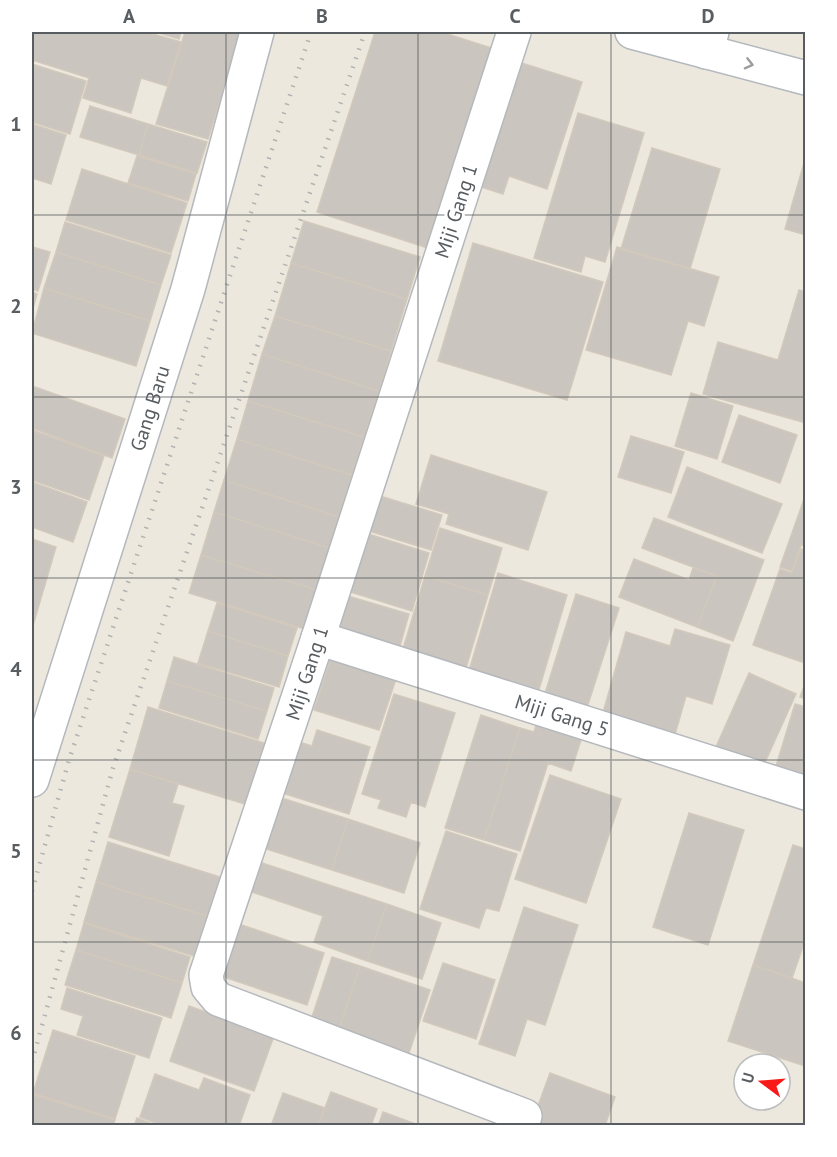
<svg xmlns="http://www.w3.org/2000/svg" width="837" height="1157" viewBox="0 0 837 1157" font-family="'PT Sans',sans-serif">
<rect width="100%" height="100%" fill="#ede8de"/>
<path fill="#cac5be" stroke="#d2c9bc" stroke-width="1.5" d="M 32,32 L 146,32 L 181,42 L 167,86 L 141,78 L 131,113 L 83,98 L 89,78 L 32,60 Z
M 156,32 L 181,32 L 179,39 Z
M 185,32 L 241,32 L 208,139 L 156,124 Z
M 375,32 L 441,32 L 501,51 L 437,251 L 317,212 Z
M 512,60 L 582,82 L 547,189 L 509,176 L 503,194 L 472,184 Z
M 32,64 L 86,81 L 70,134 L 32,122 Z
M 90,106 L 148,124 L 139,155 L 80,137 Z
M 578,113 L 644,133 L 605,262 L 585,256 L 581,272 L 534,258 Z
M 32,124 L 66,135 L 51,184 L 32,178 Z
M 148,124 L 207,142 L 197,173 L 139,155 Z
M 652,148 L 720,169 L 690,269 L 621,249 Z
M 137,156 L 196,174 L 188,201 L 128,183 Z
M 806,156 L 806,235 L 785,229 Z
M 82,169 L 187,203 L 171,253 L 66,220 Z
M 304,221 L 420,257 L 407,299 L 291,263 Z
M 65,222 L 171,255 L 161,285 L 56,252 Z
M 473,243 L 603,282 L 567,400 L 438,361 Z
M 32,247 L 50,252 L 38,291 L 32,289 Z
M 617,247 L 719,277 L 704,326 L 688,321 L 671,375 L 586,350 Z
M 56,252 L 161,285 L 150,321 L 44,288 Z
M 291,263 L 407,299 L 391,351 L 275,316 Z
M 44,288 L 150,321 L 136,366 L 32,333 Z
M 799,290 L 806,292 L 806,423 L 703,394 L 718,342 L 778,360 Z
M 32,292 L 37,294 L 32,312 Z
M 275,316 L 391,351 L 379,391 L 262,354 Z
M 262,354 L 379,391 L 364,437 L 248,401 Z
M 32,386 L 125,419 L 112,458 L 32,428 Z
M 691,393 L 733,406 L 717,459 L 675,446 Z
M 248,401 L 364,437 L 352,475 L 237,439 Z
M 739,415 L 797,435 L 780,483 L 722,462 Z
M 32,430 L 104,456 L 89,500 L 32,480 Z
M 631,436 L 684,452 L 671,493 L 618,477 Z
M 237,439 L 352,475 L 339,517 L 224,480 Z
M 431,455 L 547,492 L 528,550 L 446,524 L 449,514 L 416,504 Z
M 687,467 L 782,504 L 762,553 L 668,517 Z
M 224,480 L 339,517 L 330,548 L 214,512 Z
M 32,482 L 87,502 L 73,542 L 32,527 Z
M 380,496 L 442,515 L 431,550 L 369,531 Z
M 804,499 L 806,547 L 801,545 L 792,571 L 780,567 Z
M 214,512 L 330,548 L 317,590 L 201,555 Z
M 654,518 L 764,560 L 733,641 L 697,627 L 717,576 L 642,548 Z
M 440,528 L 502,548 L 488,595 L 425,576 Z
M 362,532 L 429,553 L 412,611 L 344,590 Z
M 32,539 L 56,547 L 32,629 Z
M 801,549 L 806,550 L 806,652 L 802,662 L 753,645 L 780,569 L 792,573 Z
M 201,555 L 317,590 L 305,629 L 189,593 Z
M 634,559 L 689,580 L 693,568 L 717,576 L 697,627 L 619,597 Z
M 498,573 L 567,595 L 535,703 L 466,681 Z
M 425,576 L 488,595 L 465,671 L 402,652 Z
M 341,594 L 409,614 L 400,646 L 392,642 L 388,655 L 328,636 Z
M 576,594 L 619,608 L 584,717 L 542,703 Z
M 217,603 L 297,628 L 288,656 L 208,631 Z
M 675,629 L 730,645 L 712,704 L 686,696 L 672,745 L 600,723 L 626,632 L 670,646 Z
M 208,631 L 288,656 L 279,687 L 198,663 Z
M 174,657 L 274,688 L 267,711 L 167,681 Z
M 331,658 L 396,679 L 379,730 L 314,710 Z
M 749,673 L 796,694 L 762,769 L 715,749 Z
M 167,681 L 267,711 L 258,739 L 159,708 Z
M 806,681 L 806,699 L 800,697 Z
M 394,694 L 455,713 L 425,807 L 411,802 L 406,817 L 378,808 L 381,800 L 362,794 Z
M 795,704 L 806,707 L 806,786 L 773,776 Z
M 148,707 L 264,743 L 245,804 L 130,769 Z
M 481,715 L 520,728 L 484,840 L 445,828 Z
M 537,722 L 582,737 L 571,771 L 548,763 L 520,851 L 484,840 L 520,728 L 534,732 Z
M 317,730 L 370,747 L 349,814 L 276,791 L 292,740 L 312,746 Z
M 130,769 L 178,784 L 172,803 L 184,806 L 169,856 L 109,837 Z
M 550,775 L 621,799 L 586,903 L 515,879 Z
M 269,794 L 348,819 L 332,870 L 254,845 Z
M 689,813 L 744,830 L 708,945 L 653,927 Z
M 348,819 L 420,843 L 404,893 L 332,870 Z
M 446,831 L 517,854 L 499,911 L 486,908 L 479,928 L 420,909 Z
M 108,842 L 220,877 L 207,916 L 96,882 Z
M 793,845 L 806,849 L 806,938 L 792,978 L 753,965 Z
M 250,859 L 387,904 L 367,961 L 314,942 L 323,916 L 240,888 Z
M 96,882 L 207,916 L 194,956 L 84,922 Z
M 387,904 L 441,923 L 422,979 L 367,961 Z
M 524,907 L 578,925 L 545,1025 L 527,1019 L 515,1056 L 479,1044 Z
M 233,922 L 324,953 L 307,1005 L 215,974 Z
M 84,923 L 190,957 L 182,983 L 76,950 Z
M 76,950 L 182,983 L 171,1018 L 65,985 Z
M 332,957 L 360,966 L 338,1032 L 310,1023 Z
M 443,963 L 495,980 L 476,1039 L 423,1021 Z
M 753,965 L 806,983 L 805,1066 L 728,1041 Z
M 360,966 L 430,990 L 408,1056 L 338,1032 Z
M 67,988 L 162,1018 L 149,1058 L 77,1035 L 83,1016 L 61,1009 Z
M 189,1006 L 274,1036 L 254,1091 L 170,1061 Z
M 53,1030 L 135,1056 L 115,1119 L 33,1093 Z
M 550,1073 L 615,1097 L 605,1126 L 541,1126 L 532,1122 Z
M 155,1074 L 199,1090 L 204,1078 L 250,1095 L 239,1126 L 163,1126 L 140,1117 Z
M 331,1092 L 377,1109 L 371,1126 L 318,1126 Z
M 283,1093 L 325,1108 L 318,1126 L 271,1126 Z
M 34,1095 L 115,1120 L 113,1126 L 32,1126 L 32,1104 Z
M 383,1112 L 421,1126 L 378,1126 Z
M 137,1118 L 157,1126 L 134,1126 Z"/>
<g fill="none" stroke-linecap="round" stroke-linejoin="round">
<g stroke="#b5b8bd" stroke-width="36">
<g id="minor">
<path d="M 514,32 L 318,638 L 206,975 L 208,987 L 218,999 L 525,1116 L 521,1126"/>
<path d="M 706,52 L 712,32"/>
<path id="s1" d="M 318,638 L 806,793"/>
<path id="s2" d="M 32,780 L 188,289 L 257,32"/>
</g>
</g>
<g stroke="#b3b8be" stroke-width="36">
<path id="secondary" d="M 632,32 L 806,78"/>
</g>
<use href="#minor" stroke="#fff" stroke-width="33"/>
<use href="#secondary" stroke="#fff" stroke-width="33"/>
<path stroke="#b1b2b2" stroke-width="4.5" stroke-dasharray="1.5 8" stroke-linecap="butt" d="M 32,891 L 69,760 L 311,32
M 32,1062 L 113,768 L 365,32"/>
</g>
<defs><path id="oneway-chevron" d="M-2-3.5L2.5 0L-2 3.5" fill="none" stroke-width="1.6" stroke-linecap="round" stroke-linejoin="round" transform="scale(1.5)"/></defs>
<use stroke="#9b9ea0" href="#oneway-chevron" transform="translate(749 64) rotate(14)"/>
<path fill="none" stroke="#585d61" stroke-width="1.5" stroke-opacity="0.55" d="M 226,32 L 226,1126M 418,32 L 418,1126M 611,32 L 611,1126M 32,215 L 806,215M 32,397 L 806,397M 32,578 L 806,578M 32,760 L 806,760M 32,942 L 806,942"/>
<g text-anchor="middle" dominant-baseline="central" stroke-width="6" stroke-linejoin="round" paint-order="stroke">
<g font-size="20" fill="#585d61" stroke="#fff">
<text transform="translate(456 211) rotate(-72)">Miji Gang 1</text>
<text stroke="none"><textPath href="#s2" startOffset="390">Gang Baru</textPath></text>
<text transform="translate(307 673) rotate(-72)">Miji Gang 1</text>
<text stroke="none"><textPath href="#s1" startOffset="256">Miji Gang 5</textPath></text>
</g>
</g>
<rect width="837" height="1157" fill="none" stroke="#ffffff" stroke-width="66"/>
<g transform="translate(762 1082) rotate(286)"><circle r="28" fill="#ffffff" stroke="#bcbec0" stroke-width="1.5"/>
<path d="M0-4.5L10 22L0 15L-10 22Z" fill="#f91918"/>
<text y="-9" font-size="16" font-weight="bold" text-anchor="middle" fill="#585d61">U</text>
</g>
<rect x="33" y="33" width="771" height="1091" fill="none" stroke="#585d61" stroke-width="2"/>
<g font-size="20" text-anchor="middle" font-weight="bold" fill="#585d61">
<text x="129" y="23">A</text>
<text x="322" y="23">B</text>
<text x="515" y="23">C</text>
<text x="708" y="23">D</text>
<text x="16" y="131">1</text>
<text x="16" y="313">2</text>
<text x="16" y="494">3</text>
<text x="16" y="676">4</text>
<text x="16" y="858">5</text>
<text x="16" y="1040">6</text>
</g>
</svg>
